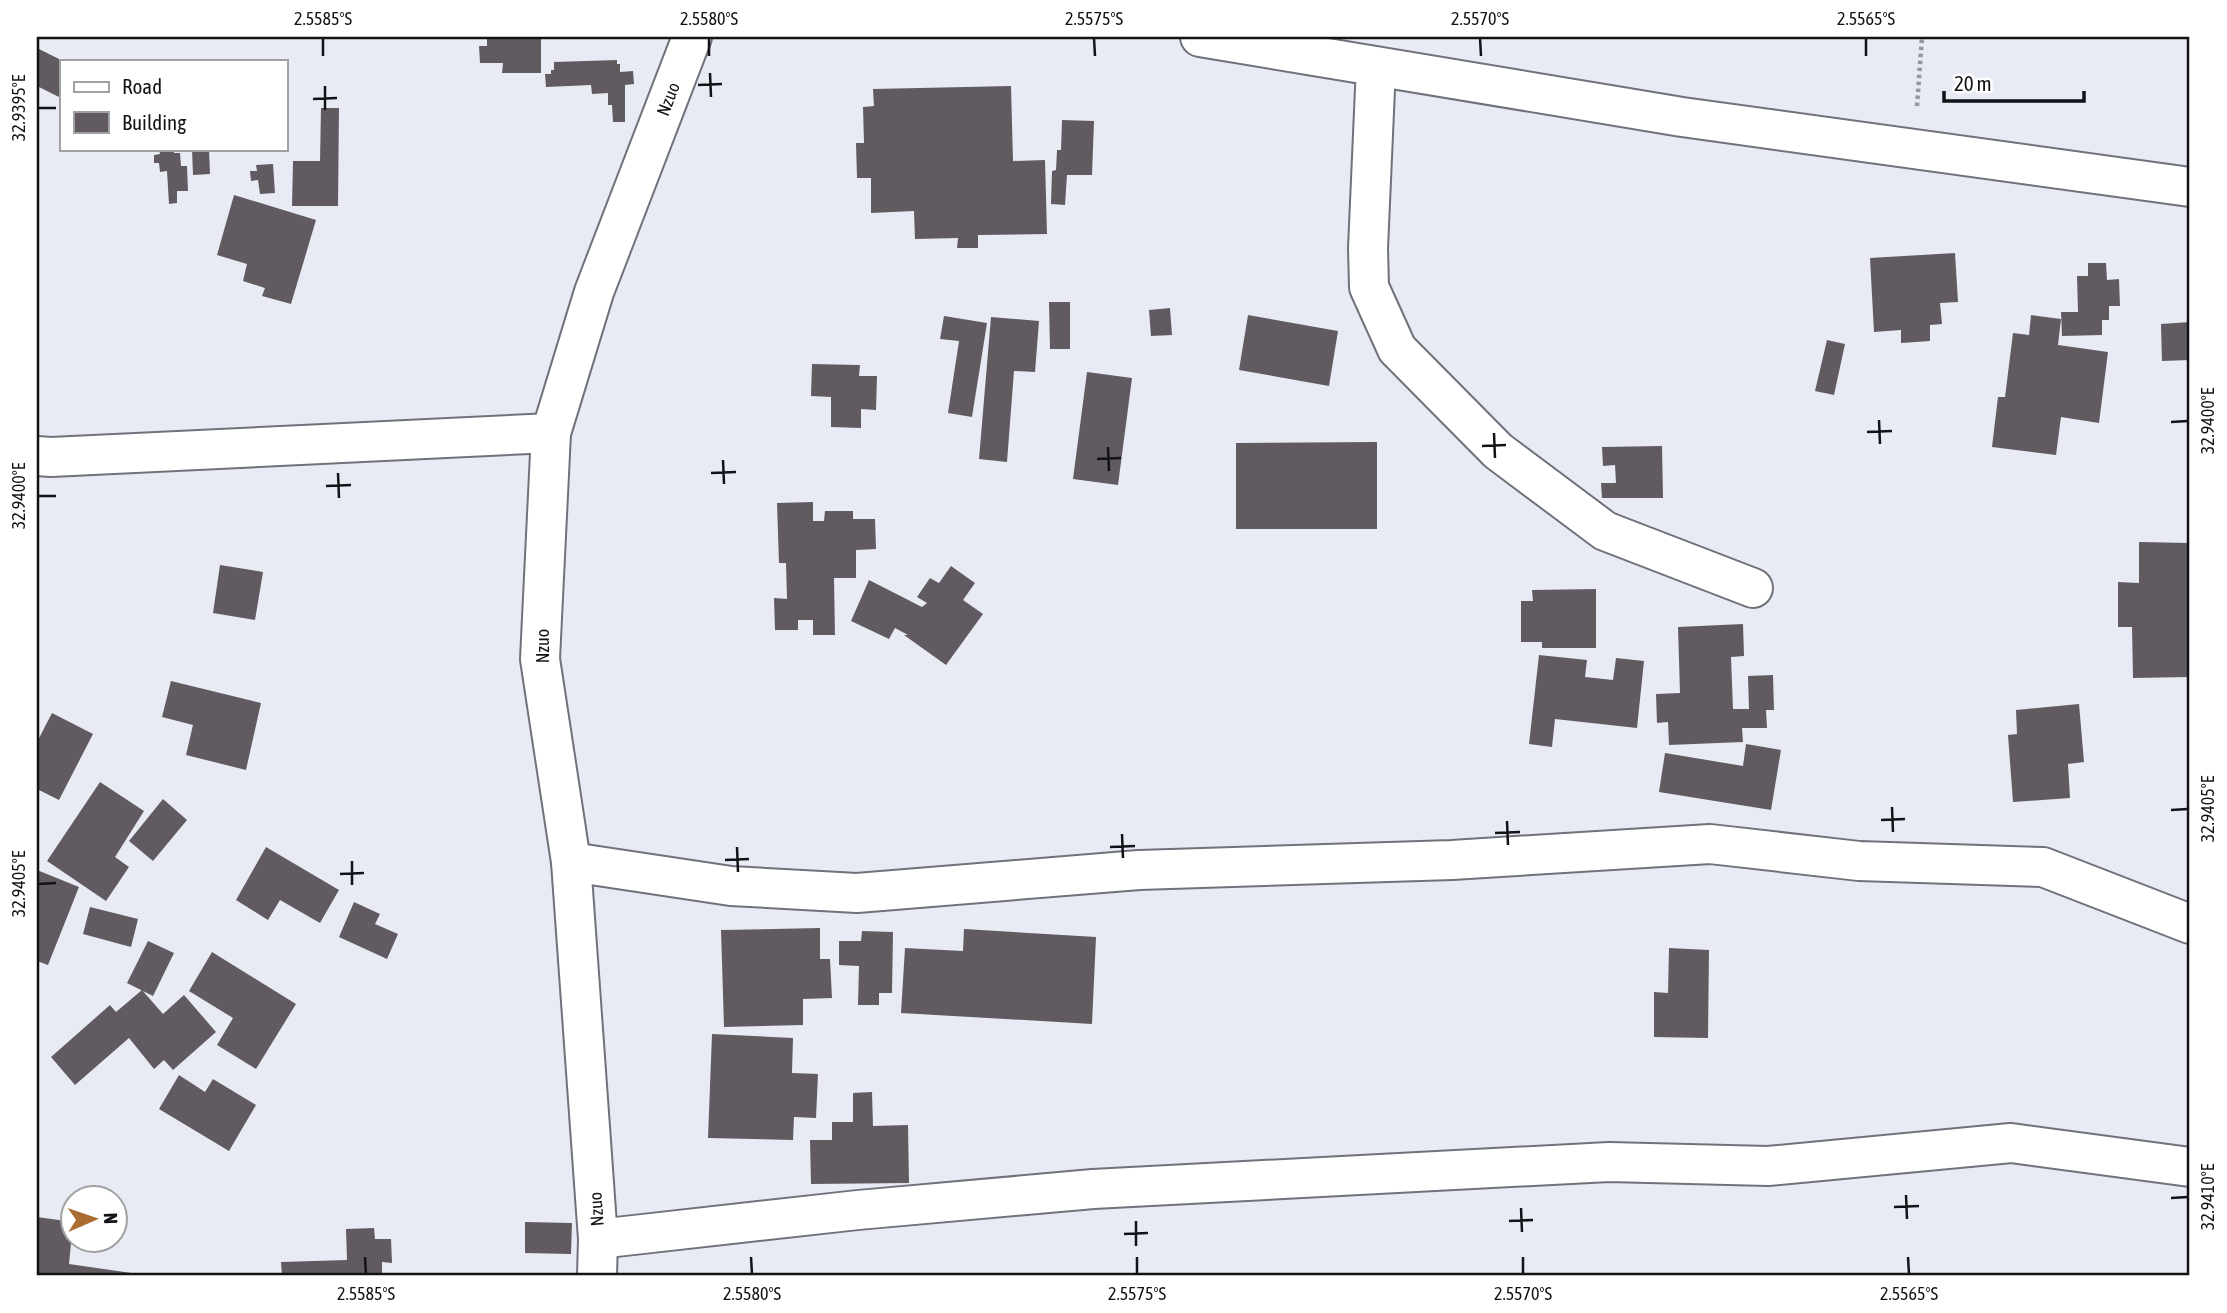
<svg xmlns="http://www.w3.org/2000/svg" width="2227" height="1313" viewBox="0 0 2227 1313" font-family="'Asap Condensed',sans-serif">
<rect width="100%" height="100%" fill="#e8ebf4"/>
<path fill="#615b61" d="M 487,37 L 541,37 L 541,73 L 502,73 L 503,63 L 480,63 L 479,46 L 487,46 Z
M 37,48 L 61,60 L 61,91 L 59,97 L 37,86 Z
M 617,60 L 617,64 L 620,64 L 620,72 L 633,71 L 634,84 L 625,85 L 625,122 L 613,122 L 612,105 L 608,105 L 608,93 L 592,94 L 591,85 L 546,87 L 545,74 L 551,74 L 551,70 L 554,70 L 554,62 Z
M 1011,86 L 1013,161 L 1045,160 L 1047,234 L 978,235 L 978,248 L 957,248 L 958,238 L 915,239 L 914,211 L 871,213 L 871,178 L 857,178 L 856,143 L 864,143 L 863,107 L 874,106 L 873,89 Z
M 321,108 L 339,108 L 338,206 L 292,206 L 293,161 L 320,161 Z
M 1062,120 L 1094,121 L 1092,175 L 1067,175 L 1065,205 L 1051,204 L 1052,171 L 1056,170 L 1057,150 L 1061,150 Z
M 159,149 L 174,149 L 174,153 L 180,153 L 181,166 L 187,166 L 188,191 L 177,191 L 177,203 L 169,204 L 167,171 L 160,172 L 159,163 L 154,163 L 154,155 L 160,154 Z
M 192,149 L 209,149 L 210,174 L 193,175 Z
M 273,164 L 275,193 L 260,194 L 258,180 L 251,181 L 250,171 L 257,171 L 256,165 Z
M 234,195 L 316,220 L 291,304 L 262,296 L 265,288 L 243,281 L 247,264 L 217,255 Z
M 1955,253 L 1958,302 L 1940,303 L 1942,324 L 1930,325 L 1930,341 L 1901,343 L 1901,330 L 1874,332 L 1870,258 Z
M 2088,263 L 2106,263 L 2107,280 L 2119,279 L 2120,306 L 2109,306 L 2109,320 L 2102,320 L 2102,335 L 2062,336 L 2061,312 L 2078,312 L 2077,276 L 2088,276 Z
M 1049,302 L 1070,302 L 1070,349 L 1050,349 Z
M 1170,308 L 1172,335 L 1151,336 L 1149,310 Z
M 1248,315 L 1338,331 L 1329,386 L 1239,370 Z
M 2031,315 L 2061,319 L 2058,345 L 2108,352 L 2099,423 L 2061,417 L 2056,455 L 1992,447 L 1998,397 L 2005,397 L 2013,333 L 2029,335 Z
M 944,316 L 987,323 L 972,417 L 948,413 L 959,341 L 940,339 Z
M 991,317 L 1039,321 L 1035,372 L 1014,371 L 1007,462 L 979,459 Z
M 2190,322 L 2190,360 L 2162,361 L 2161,324 Z
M 1827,340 L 1845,344 L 1834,395 L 1815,391 Z
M 812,364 L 860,365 L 859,376 L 877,376 L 876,410 L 861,409 L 861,428 L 831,427 L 831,397 L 811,396 Z
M 1087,372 L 1132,378 L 1118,485 L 1073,479 Z
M 1377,442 L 1377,529 L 1236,529 L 1236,443 Z
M 1662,446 L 1663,498 L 1602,498 L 1601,483 L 1616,483 L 1615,465 L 1603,466 L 1602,447 Z
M 813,502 L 813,521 L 824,521 L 825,511 L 853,511 L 853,519 L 875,519 L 876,549 L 856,550 L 856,578 L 834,578 L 835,635 L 813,635 L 813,620 L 798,620 L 798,630 L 775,630 L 774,598 L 787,599 L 786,563 L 779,563 L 777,503 Z
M 2139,542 L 2190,543 L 2190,677 L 2133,678 L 2132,627 L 2118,627 L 2118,582 L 2139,583 Z
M 220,565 L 263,572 L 255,620 L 213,613 Z
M 951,566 L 975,583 L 963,600 L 983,614 L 946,665 L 904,635 L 908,635 L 895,628 L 889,639 L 851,621 L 869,580 L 922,607 L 927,603 L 917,597 L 930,578 L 939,583 Z
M 1596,589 L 1596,648 L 1542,648 L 1542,642 L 1521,642 L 1521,601 L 1533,601 L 1532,590 Z
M 1743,624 L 1744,656 L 1731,657 L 1733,709 L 1749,709 L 1748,676 L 1773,675 L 1774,710 L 1766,710 L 1767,728 L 1742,728 L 1743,742 L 1669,745 L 1668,722 L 1657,723 L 1656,694 L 1680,693 L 1678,627 Z
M 1539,655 L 1587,660 L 1585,677 L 1613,680 L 1616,658 L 1644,661 L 1637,728 L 1555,719 L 1552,747 L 1529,744 Z
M 171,681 L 261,703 L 246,770 L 186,755 L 193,725 L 162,717 Z
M 2079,704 L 2084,762 L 2068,764 L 2070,798 L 2013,802 L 2008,735 L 2017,734 L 2016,710 Z
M 52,713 L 93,734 L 59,800 L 37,789 L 37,742 Z
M 1746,744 L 1781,750 L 1771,810 L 1659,792 L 1665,753 L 1743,766 Z
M 100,782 L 144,811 L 115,857 L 129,867 L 106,901 L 47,861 Z
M 163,799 L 187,820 L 153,861 L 129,841 Z
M 266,847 L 339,890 L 320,923 L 280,900 L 268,920 L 236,900 Z
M 37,870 L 79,887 L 48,965 L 37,961 Z
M 354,902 L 380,914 L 375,924 L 398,934 L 387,959 L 339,937 Z
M 90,907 L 138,919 L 131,947 L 83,934 Z
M 820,928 L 820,959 L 830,959 L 832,998 L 803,999 L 803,1025 L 724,1027 L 721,930 Z
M 964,929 L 1096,937 L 1092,1024 L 901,1013 L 905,948 L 963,951 Z
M 862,931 L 893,932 L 892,993 L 879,993 L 879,1005 L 858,1005 L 859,966 L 839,965 L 839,941 L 861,941 Z
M 148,941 L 174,953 L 153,996 L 127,983 Z
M 1669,948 L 1709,950 L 1708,1038 L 1654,1037 L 1654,992 L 1668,993 Z
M 212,952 L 296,1004 L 256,1069 L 217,1045 L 233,1018 L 189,991 Z
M 142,990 L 163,1014 L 184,995 L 216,1032 L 173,1070 L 164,1060 L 154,1069 L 129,1038 L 75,1085 L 51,1057 L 110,1005 L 116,1012 Z
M 712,1034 L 793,1038 L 792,1073 L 818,1074 L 816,1118 L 794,1117 L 793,1140 L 708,1138 Z
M 179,1075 L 205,1092 L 213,1079 L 256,1105 L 229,1151 L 159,1109 Z
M 872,1092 L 873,1126 L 908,1125 L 909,1183 L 811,1184 L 810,1140 L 832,1140 L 832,1122 L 853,1122 L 853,1093 Z
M 37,1217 L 73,1222 L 69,1264 L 152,1276 L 37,1276 Z
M 525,1222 L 572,1223 L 571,1254 L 525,1253 Z
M 374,1228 L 375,1239 L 391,1239 L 392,1263 L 382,1262 L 382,1276 L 282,1276 L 281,1262 L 347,1260 L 346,1229 Z"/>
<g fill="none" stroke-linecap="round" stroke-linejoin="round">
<g stroke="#70727b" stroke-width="42">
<path id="street" d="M 1200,37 L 1682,117 L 2190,187
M 1376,66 L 1368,248 L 1369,287 L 1397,349 L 1498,451 L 1605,531 L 1753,588
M 37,456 L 51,457 L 551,433
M 571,862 L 731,886 L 857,893 L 1139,870 L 1452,860 L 1710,844 L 1859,861 L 2043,867 L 2190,924
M 598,1239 L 858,1210 L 1093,1189 L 1609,1162 L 1768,1166 L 2011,1143 L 2190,1167"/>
</g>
<g stroke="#70727b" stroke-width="42">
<path id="secondary" d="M 597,1276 L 598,1239 L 571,862 L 540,659 L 551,433 L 594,292 L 692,37"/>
</g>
<path stroke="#95979e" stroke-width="4.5" stroke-dasharray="3.5 3.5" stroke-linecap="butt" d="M 1917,106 L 1922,37"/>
<use href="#street" stroke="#fff" stroke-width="38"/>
<use href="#secondary" stroke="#fff" stroke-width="38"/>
</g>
<path fill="none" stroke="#121316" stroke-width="2.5" d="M 323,38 L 323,56M 709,38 L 709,56M 1094,38 L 1095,56M 1480,38 L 1481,56M 1866,38 L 1866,56M 710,73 L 711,97M 698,85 L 722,84M 325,86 L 325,110M 313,99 L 337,98M 38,108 L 56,108M 1879,420 L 1880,444M 2171,422 L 2188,421M 1867,432 L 1892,431M 1494,433 L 1495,458M 1482,446 L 1506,445M 1108,447 L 1109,471M 1097,459 L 1121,458M 723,460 L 724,484M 338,473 L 339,498M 711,473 L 736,472M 326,486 L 351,485M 38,496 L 56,496M 1892,807 L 1893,832M 2171,810 L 2188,809M 1881,820 L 1905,819M 1507,821 L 1508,845M 1495,833 L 1520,832M 1122,834 L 1123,858M 737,847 L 738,872M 1110,847 L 1135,846M 725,860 L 749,859M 352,861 L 352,885M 340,874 L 364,873M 38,884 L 56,883M 1906,1195 L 1907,1219M 2171,1198 L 2188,1197M 1894,1207 L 1919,1206M 1521,1208 L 1522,1232M 1136,1221 L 1136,1246M 1509,1221 L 1533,1220M 1124,1234 L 1148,1233M 365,1257 L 366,1274M 751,1257 L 752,1274M 1137,1257 L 1137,1274M 1523,1257 L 1523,1274M 1908,1257 L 1909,1274"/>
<g text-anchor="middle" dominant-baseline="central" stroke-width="7" stroke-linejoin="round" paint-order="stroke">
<g font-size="18" fill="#121316" stroke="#fff">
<text transform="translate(668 99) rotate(-69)">Nzuo</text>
<text transform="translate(542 646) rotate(-90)">Nzuo</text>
<text transform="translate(596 1209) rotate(-94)">Nzuo</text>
</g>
</g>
<rect width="2227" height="1313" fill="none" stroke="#ffffff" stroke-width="77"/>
<rect x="60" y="60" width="228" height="91" fill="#ffffff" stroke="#a0a1a2" stroke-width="2"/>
<rect x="74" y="82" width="35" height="10" fill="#ffffff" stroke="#a0a1a2" stroke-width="2"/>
<text x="122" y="94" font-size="21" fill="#121316">Road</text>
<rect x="74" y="112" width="35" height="21" fill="#615b61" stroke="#a0a1a2" stroke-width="2"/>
<text x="122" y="130" font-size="21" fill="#121316">Building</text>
<g transform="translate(94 1219) rotate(88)"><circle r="33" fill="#ffffff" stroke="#a0a1a2" stroke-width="2"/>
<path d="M0-5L12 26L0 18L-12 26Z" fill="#aa6c31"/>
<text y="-10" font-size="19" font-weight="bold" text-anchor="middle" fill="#121316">N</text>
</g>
<path d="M1944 91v10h140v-10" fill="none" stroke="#121316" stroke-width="3.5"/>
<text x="1954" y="91" font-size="21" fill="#121316" stroke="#ffffff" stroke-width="5" paint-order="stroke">20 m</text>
<rect x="38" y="38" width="2150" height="1236" fill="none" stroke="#121316" stroke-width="2.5"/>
<g font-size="18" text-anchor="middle" fill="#121316">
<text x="323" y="25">2.5585°S</text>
<text x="709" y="25">2.5580°S</text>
<text x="1094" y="25">2.5575°S</text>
<text x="1480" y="25">2.5570°S</text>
<text x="1866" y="25">2.5565°S</text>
<text transform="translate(19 108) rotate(-90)" y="6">32.9395°E</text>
<text transform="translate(2208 421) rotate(-90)" y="6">32.9400°E</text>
<text transform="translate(19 496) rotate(-90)" y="6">32.9400°E</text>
<text transform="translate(2208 809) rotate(-90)" y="6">32.9405°E</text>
<text transform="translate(19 884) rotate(-90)" y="6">32.9405°E</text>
<text transform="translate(2208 1197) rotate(-90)" y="6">32.9410°E</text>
<text x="366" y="1300">2.5585°S</text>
<text x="752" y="1300">2.5580°S</text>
<text x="1137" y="1300">2.5575°S</text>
<text x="1523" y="1300">2.5570°S</text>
<text x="1909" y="1300">2.5565°S</text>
</g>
</svg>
